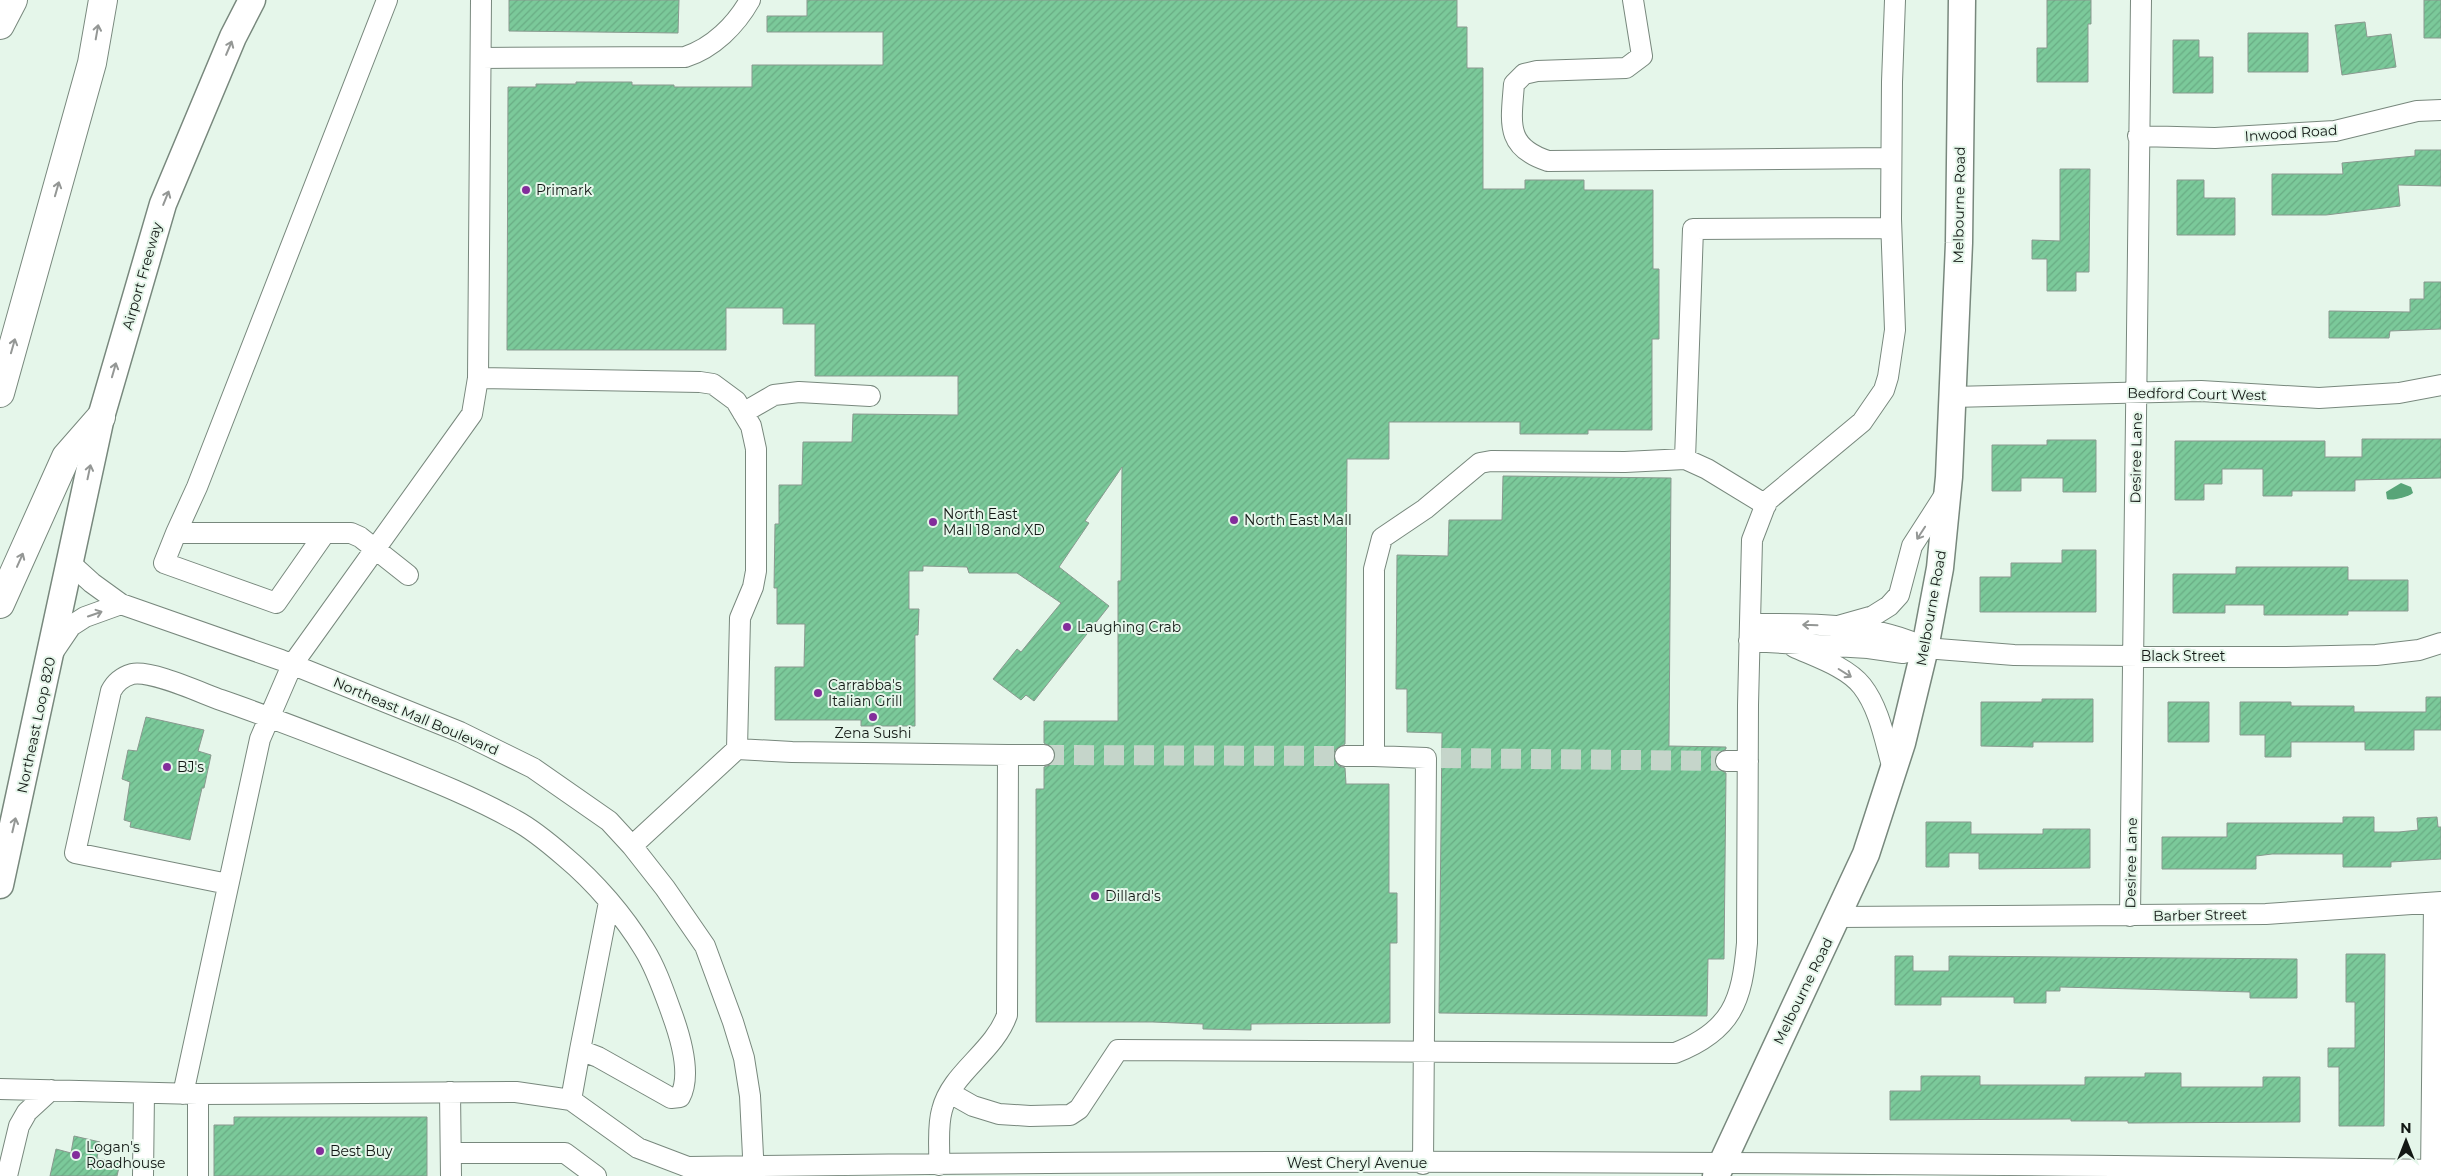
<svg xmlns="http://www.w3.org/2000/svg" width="2441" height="1176" viewBox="0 0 2441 1176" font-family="Montserrat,sans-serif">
<defs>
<pattern id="building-hatch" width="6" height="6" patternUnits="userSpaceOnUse" patternTransform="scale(1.25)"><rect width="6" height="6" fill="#7bc99a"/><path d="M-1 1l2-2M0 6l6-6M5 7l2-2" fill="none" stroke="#69ac84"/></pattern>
</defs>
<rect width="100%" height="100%" fill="#e5f6ea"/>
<path fill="#58a578" d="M 2401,483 L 2411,487 L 2413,493 C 2408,497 2392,501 2387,499 L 2386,492 Z"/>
<path fill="url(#building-hatch)" stroke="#89998f" d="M 509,0 L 679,0 L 678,33 L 509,31 Z
M 807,0 L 1457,0 L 1457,27 L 1467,27 L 1467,68 L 1483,68 L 1483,189 L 1525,189 L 1525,180 L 1584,180 L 1584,190 L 1653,190 L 1653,269 L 1659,269 L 1659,339 L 1652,339 L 1652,430 L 1588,430 L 1588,434 L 1520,434 L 1520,422 L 1389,422 L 1389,459 L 1347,459 L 1345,744 L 1335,750 L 1333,756 L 1339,766 L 1345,768 L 1346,784 L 1389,784 L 1389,893 L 1397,893 L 1397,943 L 1390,943 L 1390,1023 L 1251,1024 L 1251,1030 L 1203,1029 L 1203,1024 L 1153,1022 L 1036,1022 L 1036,789 L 1044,789 L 1044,767 L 1050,765 L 1056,755 L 1054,749 L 1044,743 L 1044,721 L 1118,721 L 1118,581 L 1121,581 L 1122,467 L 1085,521 L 1089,523 L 1059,567 L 1109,606 L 1034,701 L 1026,695 L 1021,700 L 993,679 L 1017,649 L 1021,652 L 1061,603 L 1017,573 L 969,573 L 967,567 L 923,566 L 923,571 L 909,571 L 909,609 L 919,609 L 918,635 L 915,635 L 915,726 L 861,726 L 861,720 L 775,720 L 775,667 L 804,667 L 805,624 L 777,624 L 777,588 L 774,588 L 775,524 L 779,524 L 779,485 L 802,485 L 803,442 L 852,442 L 853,414 L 958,415 L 958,376 L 815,376 L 815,324 L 783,324 L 783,308 L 726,308 L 726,350 L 507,350 L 508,87 L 536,87 L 536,84 L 576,84 L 576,82 L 632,82 L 632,85 L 674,85 L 674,87 L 752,87 L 752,65 L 883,65 L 883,32 L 767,32 L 767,16 L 807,16 Z
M 2047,0 L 2091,0 L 2091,24 L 2088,24 L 2088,82 L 2037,82 L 2037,48 L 2047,48 Z
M 2424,0 L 2441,0 L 2441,38 L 2424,38 Z
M 2365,22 L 2367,37 L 2391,34 L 2396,67 L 2342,75 L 2335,25 Z
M 2248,33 L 2308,33 L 2308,72 L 2248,72 Z
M 2173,40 L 2199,40 L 2199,57 L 2213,57 L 2213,93 L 2173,93 Z
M 2415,150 L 2441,150 L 2441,186 L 2398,185 L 2400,206 L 2326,215 L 2272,215 L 2272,174 L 2343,174 L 2342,163 L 2415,156 Z
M 2060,169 L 2090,169 L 2089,272 L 2076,272 L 2076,291 L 2047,291 L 2047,259 L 2032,259 L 2032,240 L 2060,241 Z
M 2177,180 L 2204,180 L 2204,198 L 2235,198 L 2235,235 L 2177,235 Z
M 2424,282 L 2441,282 L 2441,329 L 2390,331 L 2389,338 L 2329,338 L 2329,311 L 2410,312 L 2410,299 L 2424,299 Z
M 2362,439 L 2441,439 L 2441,478 L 2355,480 L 2355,491 L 2292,491 L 2292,496 L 2263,496 L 2263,469 L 2222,469 L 2222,484 L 2204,484 L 2204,500 L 2175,500 L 2175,441 L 2325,441 L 2325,457 L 2362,457 Z
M 2047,440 L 2096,440 L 2096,492 L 2063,492 L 2063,478 L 2021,478 L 2021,491 L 1992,491 L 1992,445 L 2047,445 Z
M 1503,476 L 1671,478 L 1669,746 L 1726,747 L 1726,749 L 1716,755 L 1714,761 L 1716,767 L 1726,773 L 1724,959 L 1708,959 L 1707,1016 L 1439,1013 L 1442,733 L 1407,732 L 1407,689 L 1396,689 L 1397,555 L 1448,556 L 1449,520 L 1502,520 Z
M 2062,550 L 2096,550 L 2096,612 L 1980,612 L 1980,577 L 2011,577 L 2011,563 L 2062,563 Z
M 2236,567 L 2348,567 L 2348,580 L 2408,580 L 2408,611 L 2348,611 L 2348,615 L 2264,615 L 2264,605 L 2225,605 L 2225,613 L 2173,613 L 2173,574 L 2236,574 Z
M 2426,697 L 2441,697 L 2441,730 L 2414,730 L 2414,750 L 2365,750 L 2365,742 L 2291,742 L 2291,757 L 2265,757 L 2265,735 L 2240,735 L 2240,702 L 2291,702 L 2291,706 L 2354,706 L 2354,712 L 2426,712 Z
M 2042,699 L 2093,699 L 2093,742 L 2033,742 L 2033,747 L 1981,746 L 1981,702 L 2042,702 Z
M 2168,702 L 2209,702 L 2209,742 L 2168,742 Z
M 146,717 L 204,730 L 198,751 L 211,755 L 204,788 L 202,788 L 190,840 L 130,827 L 131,822 L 124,820 L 130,782 L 122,779 L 128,750 L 137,751 Z
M 2343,817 L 2374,817 L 2374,832 L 2399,832 L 2418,830 L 2417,818 L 2437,817 L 2438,827 L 2441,827 L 2441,859 L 2391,862 L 2391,867 L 2343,867 L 2343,854 L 2272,854 L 2256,856 L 2256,869 L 2162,869 L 2162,837 L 2227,837 L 2227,823 L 2343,823 Z
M 1926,822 L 1971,822 L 1971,834 L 2043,834 L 2043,829 L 2090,829 L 2090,868 L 1979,869 L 1979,853 L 1949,853 L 1949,867 L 1926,867 Z
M 2346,954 L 2385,954 L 2384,1126 L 2339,1126 L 2339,1067 L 2328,1067 L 2328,1048 L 2355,1048 L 2355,1002 L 2346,1002 Z
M 1895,956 L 1913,956 L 1913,971 L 1949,971 L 1949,956 L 2297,959 L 2297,998 L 2250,998 L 2250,992 L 2060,987 L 2060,991 L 2046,991 L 2046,1003 L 2014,1003 L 2014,997 L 1941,997 L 1941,1005 L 1895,1005 Z
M 2145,1073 L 2181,1073 L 2181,1087 L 2263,1087 L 2263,1077 L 2300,1077 L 2300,1122 L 2128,1123 L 2128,1121 L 2071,1121 L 2071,1119 L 1890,1120 L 1890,1091 L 1921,1091 L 1921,1076 L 1980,1076 L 1980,1085 L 2085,1085 L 2085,1077 L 2145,1077 Z
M 234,1117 L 427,1117 L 427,1176 L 214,1176 L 214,1125 L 234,1125 Z
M 74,1136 L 100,1142 L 97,1158 L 120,1163 L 117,1176 L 50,1176 L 56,1149 L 71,1153 Z"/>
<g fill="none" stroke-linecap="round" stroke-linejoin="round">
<path stroke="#c5d5ca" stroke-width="20" stroke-dasharray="20 10" stroke-linecap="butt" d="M 1044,755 L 1345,756
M 1441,758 L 1726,761"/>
<g stroke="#78887d" stroke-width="22">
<path id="minor" d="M 387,0 L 197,487 L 176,533 L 351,533 L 360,537 L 408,575
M 481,0 L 478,378 L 700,382 L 713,384 L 736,401 L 751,426 L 756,449 L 756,571 L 753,587 L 740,618 L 737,749 L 792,752 L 1008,755 L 1007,1015 C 994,1052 951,1073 942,1110 C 937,1127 940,1147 939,1165
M 1633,0 L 1642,56 L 1626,68 L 1537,71 L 1524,74 L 1514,84 C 1511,123 1505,147 1548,161 L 1891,158
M 481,58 L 685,57 C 713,48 736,25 750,0
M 2138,136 L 2215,138 L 2335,131 L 2417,111 L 2441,110
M 1952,397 L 2201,391 L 2319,398 L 2399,393 L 2441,385
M 743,413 L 774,395 L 799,392 L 870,396
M 1685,459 L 1693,229 L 1891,228
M 176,533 L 164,563 L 276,603 L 325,533
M 71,564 L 92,583 L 121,604 L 281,660 L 460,732 L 533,768 L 609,821 L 632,846 L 665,888 L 705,946 L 733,1022 L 744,1058 L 750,1096 L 754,1176
M 1750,624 C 1804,624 1876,622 1925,648
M 1834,627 L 1873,616 L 1889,606 L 1899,595 L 1912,546 L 1946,493
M 1749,641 L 1868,648 L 1903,653 L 1925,648 L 2014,655 L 2285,657 L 2376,655 L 2419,650 L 2441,643
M 1794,647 C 1816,657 1847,667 1862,686 C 1880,709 1885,742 1893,769
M 54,651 L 71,626 L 85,617 L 121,604
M 1008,755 L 1044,755
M 1345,756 L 1374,756
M 1726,761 L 1748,761
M 632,846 L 737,749
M 228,884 L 75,853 L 111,691 C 115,683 122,677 132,674 C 152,670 201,693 221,700 C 276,719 329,740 383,761 C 428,779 472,796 515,820 C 532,829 550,844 565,857 C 595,882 624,916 644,949 C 656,968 664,992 672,1014 C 680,1036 692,1075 680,1097 L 671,1098 L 598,1057 L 580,1050 L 571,1100
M 2130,916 L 2141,0
M 1838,917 L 2266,914 L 2441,902
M 580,1050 L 609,902
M 0,1089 L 198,1094 L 516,1092 L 571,1100 L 638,1148 L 688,1167 C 1272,1158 1857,1162 2441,1170
M 450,1092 L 451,1176
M 950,1093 L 973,1106 L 999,1114 L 1030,1116 L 1070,1115 L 1079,1109 L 1118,1050 L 1675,1053 C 1732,1031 1742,1001 1747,943 L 1748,705 L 1752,540 L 1767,501 L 1862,422 L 1884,390 L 1888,377 L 1895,330 L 1891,219 L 1892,82 L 1895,0
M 183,1094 L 260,739 L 292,665 L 472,414 L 478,378
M 451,1153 L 565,1153 L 596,1176
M 1423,1164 L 1426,758 L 1374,756 L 1374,569 L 1382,538 L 1425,509 L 1480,463 L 1491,461 L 1625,462 L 1685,459 L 1707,469 L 1766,505
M 7,1176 L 19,1126 L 27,1112 L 51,1090
M 143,1176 L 144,1093
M 198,1176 L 198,1094
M 2431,1176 L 2434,903"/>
</g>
<g stroke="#78887d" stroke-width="29">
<path id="major" d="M 0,885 L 101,417 L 163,204 L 233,37 L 252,0
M 1716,1176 L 1866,854 L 1902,743 L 1925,648 L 1940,568 L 1949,477 L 1959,243 L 1962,0"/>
</g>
<g stroke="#78887d" stroke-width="30">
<path id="highway" d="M 0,25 L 13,0
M 0,393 L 92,63 L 103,0
M 0,604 L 66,457 L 101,417"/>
</g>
<use href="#minor" stroke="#fff" stroke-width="20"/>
<use href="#major" stroke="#fff" stroke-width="26"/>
<use href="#highway" stroke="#fff" stroke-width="28"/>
</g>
<defs><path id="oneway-shaft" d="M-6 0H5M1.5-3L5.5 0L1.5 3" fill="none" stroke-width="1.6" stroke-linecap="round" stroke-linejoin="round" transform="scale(1.25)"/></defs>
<g stroke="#949795">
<use href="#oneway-shaft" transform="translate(97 32) rotate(-80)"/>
<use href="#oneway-shaft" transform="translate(229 48) rotate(-67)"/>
<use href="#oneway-shaft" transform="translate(57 189) rotate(-74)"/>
<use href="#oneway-shaft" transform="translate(166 198) rotate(-68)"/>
<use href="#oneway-shaft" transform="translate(13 346) rotate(-74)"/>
<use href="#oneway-shaft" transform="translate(114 370) rotate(-74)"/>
<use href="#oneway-shaft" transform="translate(89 472) rotate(-78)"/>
<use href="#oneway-shaft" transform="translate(1921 533) rotate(123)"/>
<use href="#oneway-shaft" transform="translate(20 560) rotate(-66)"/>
<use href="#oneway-shaft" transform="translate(95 614) rotate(-19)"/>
<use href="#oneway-shaft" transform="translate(1810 625) rotate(-178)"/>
<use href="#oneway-shaft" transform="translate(1845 673) rotate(32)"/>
<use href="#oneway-shaft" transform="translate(14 825) rotate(-77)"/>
</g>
<g fill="#832d9b" stroke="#e5f6ea" stroke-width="2">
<circle cx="526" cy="190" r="5"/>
<circle cx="1234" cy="520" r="5"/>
<circle cx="933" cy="522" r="5"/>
<circle cx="1067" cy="627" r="5"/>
<circle cx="818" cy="693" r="5"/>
<circle cx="873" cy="717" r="5"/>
<circle cx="167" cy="767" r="5"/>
<circle cx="1095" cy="896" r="5"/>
<circle cx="320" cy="1151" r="5"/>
<circle cx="76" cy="1155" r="5"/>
</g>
<g text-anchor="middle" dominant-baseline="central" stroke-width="4" stroke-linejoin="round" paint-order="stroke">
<g font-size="14" fill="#121814" stroke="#e5f6ea">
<text transform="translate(2291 133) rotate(-4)">Inwood Road</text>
<text transform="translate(1959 205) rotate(-89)">Melbourne Road</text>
<text transform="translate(142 276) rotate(-74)">Airport Freeway</text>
<text transform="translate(2197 394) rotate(1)">Bedford Court West</text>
<text transform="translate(2136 458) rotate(-89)">Desiree Lane</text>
<text transform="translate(1931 608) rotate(-80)">Melbourne Road</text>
<text x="2183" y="656">Black Street</text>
<text transform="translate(416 716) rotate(23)">Northeast Mall Boulevard</text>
<text transform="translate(36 725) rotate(-78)">Northeast Loop 820</text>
<text transform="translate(2131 863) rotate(-89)">Desiree Lane</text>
<text transform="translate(2200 915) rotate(-1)">Barber Street</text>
<text transform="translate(1803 991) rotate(-64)">Melbourne Road</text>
<text x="1357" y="1163">West Cheryl Avenue</text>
</g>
<g font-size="14" fill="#121814" stroke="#e5f6ea" text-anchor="start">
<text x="536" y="190">Primark</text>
<text x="943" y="514">North East<tspan x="943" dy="16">Mall 18 and XD</tspan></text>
<text x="1244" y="520">North East Mall</text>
<text x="1077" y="627">Laughing Crab</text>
<text x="828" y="685">Carrabba's<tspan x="828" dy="16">Italian Grill</tspan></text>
<text x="873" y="733" text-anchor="middle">Zena Sushi</text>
<text x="177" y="767">BJ's</text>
<text x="1105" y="896">Dillard's</text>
<text x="86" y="1147">Logan's<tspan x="86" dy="16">Roadhouse</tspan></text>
<text x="330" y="1151">Best Buy</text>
</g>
</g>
<g transform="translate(2406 1141)" stroke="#e5f6ea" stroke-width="4" paint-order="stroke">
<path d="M0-4L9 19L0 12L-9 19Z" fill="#121814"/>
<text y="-8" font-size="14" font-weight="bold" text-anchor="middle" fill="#121814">N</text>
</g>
</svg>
